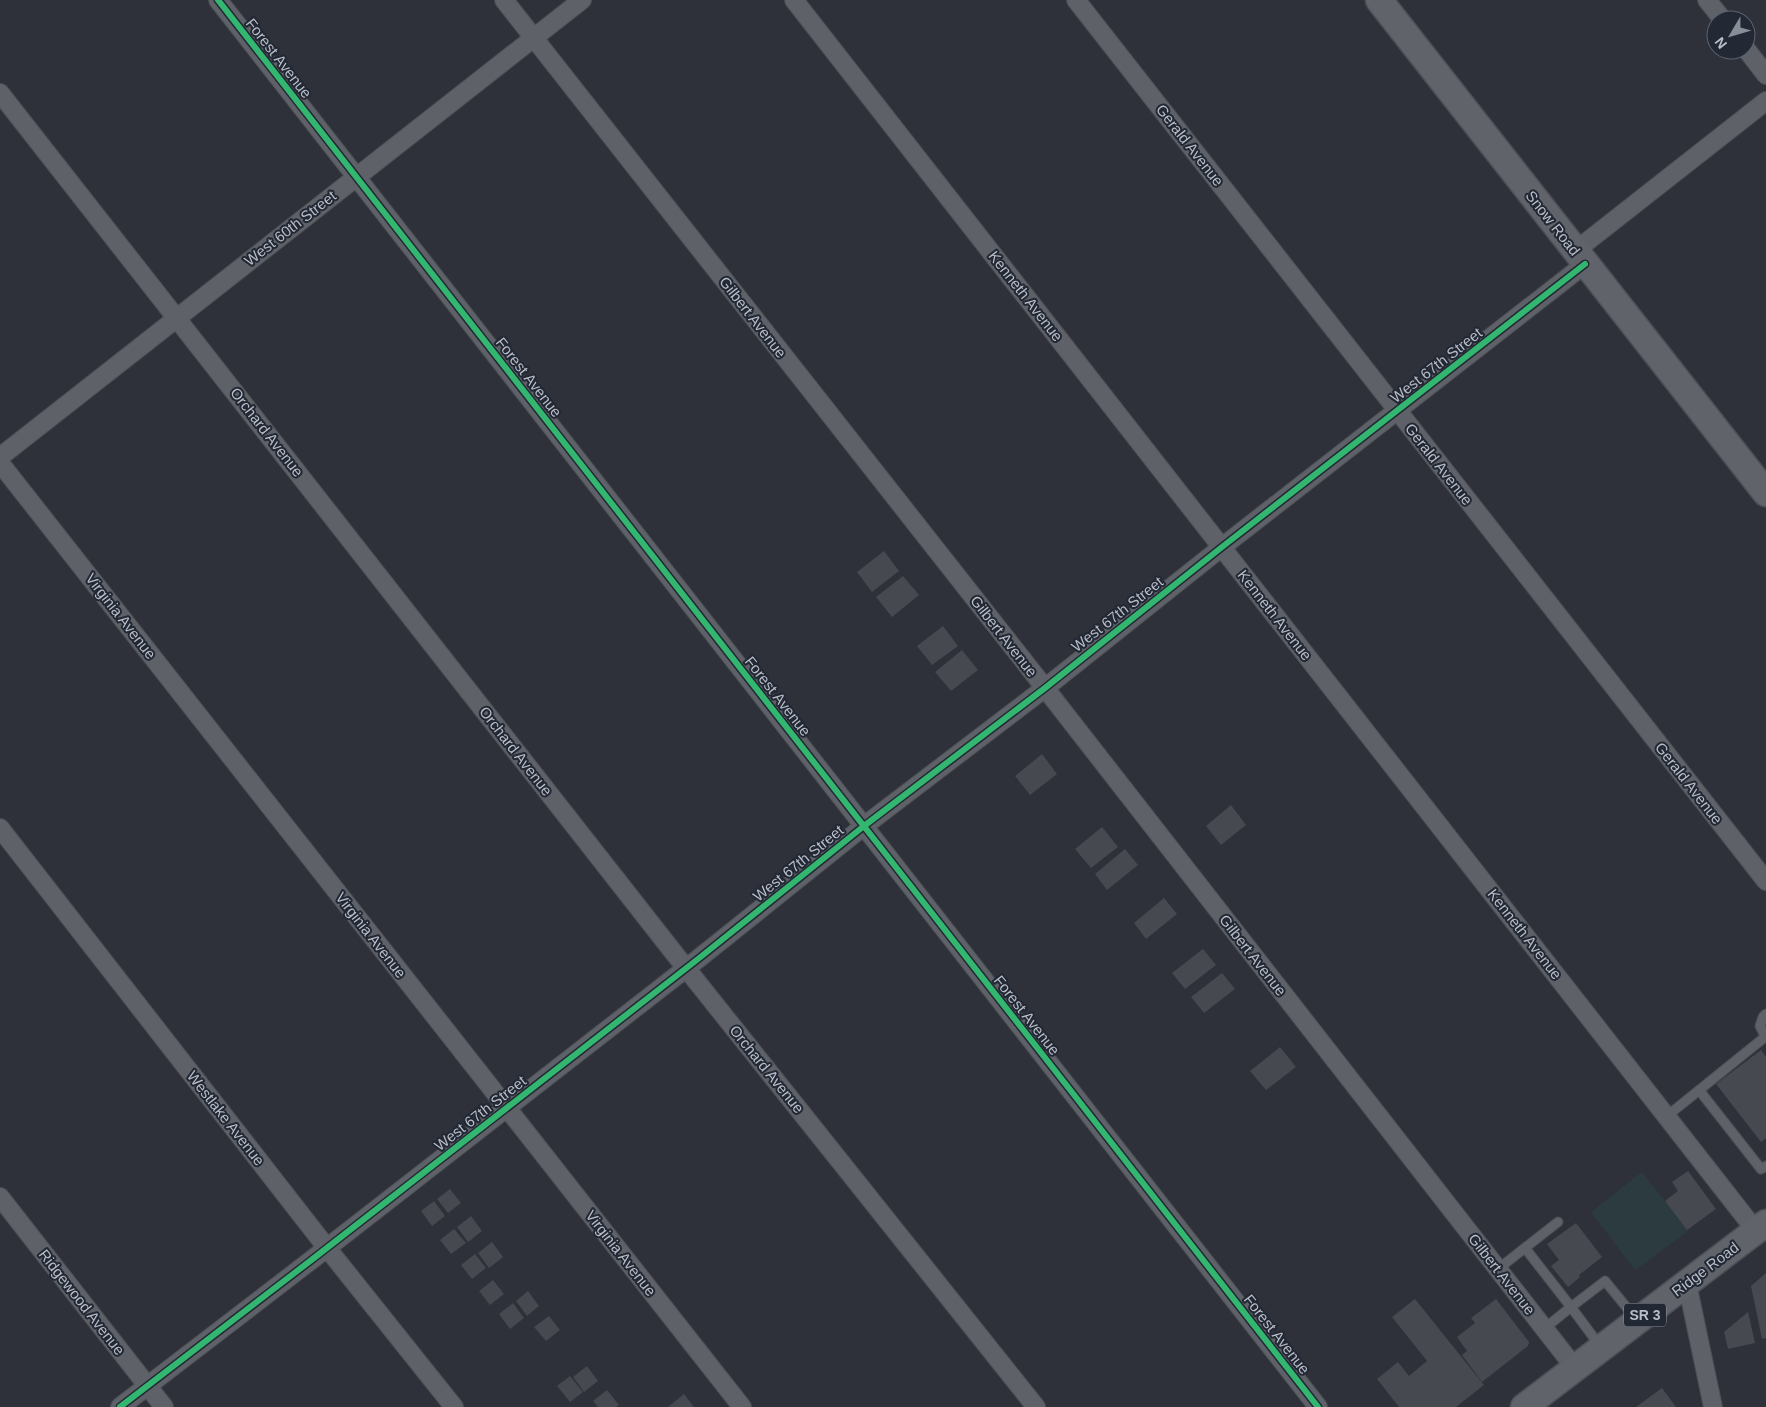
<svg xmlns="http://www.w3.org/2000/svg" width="1766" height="1407" viewBox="0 0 1766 1407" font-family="Arial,sans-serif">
<rect width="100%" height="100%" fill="#2e3139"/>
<path fill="#2c3b3f" d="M 1642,1172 L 1688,1231 L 1635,1270 L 1591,1212 Z"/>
<path fill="#464950" d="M 884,551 L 899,571 L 872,592 L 857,572 Z
M 903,576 L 919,595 L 892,617 L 876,597 Z
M 943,626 L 958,646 L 932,665 L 917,646 Z
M 962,650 L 978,670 L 951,691 L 935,672 Z
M 1042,754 L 1057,774 L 1030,795 L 1015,776 Z
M 1231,805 L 1246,825 L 1221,845 L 1206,826 Z
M 1102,827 L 1118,847 L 1091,868 L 1075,849 Z
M 1125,849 L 1138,865 L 1107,890 L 1095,874 Z
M 1164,898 L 1177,914 L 1146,939 L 1134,923 Z
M 1203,949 L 1216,965 L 1185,989 L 1172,973 Z
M 1222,973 L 1235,989 L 1204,1013 L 1191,997 Z
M 1280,1047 L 1296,1067 L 1266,1090 L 1250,1071 Z
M 1761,1050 L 1766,1057 L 1766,1138 L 1761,1142 L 1716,1084 Z
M 1688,1171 L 1716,1209 L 1687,1230 L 1665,1201 L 1678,1191 L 1672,1182 Z
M 450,1189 L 461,1203 L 448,1213 L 437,1199 Z
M 434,1201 L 445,1216 L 432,1226 L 421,1211 Z
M 471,1216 L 482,1231 L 468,1242 L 457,1227 Z
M 1576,1223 L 1602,1257 L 1579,1275 L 1580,1277 L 1568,1287 L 1551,1266 L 1559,1260 L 1547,1244 Z
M 454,1229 L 466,1243 L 451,1254 L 440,1240 Z
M 492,1242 L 503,1257 L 489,1268 L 478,1253 Z
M 475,1254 L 486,1268 L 472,1279 L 461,1265 Z
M 1766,1273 L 1766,1338 L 1762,1339 L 1751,1286 Z
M 493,1280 L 504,1294 L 490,1305 L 479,1291 Z
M 528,1291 L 539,1306 L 527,1316 L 516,1301 Z
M 1415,1299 L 1484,1385 L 1456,1407 L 1399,1407 L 1377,1379 L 1398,1362 L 1409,1376 L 1427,1361 L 1392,1317 Z
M 1496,1299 L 1529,1342 L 1528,1346 L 1482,1382 L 1462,1355 L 1467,1351 L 1457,1337 L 1475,1323 L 1471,1318 Z
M 513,1303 L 524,1318 L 510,1329 L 499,1314 Z
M 1748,1312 L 1755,1343 L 1728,1349 L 1724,1332 Z
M 549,1316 L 560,1330 L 546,1341 L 534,1327 Z
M 587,1366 L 598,1381 L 584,1392 L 573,1377 Z
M 570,1376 L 583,1392 L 570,1402 L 557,1386 Z
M 1662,1388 L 1676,1407 L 1636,1407 Z
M 607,1390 L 619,1405 L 616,1407 L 598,1407 L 593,1401 Z
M 684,1394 L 694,1407 L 668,1407 Z"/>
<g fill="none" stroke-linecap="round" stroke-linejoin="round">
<g stroke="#4a4d52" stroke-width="11">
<path id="lane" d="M 1766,1014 L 1763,1017 L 1760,1026 L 1766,1038
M 1699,1090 L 1761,1169 L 1766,1166
M 1667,1116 L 1765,1037
M 1525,1248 L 1571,1307 L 1545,1328
M 1498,1269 L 1558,1222
M 1600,1346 L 1571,1307 L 1605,1281 L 1637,1320"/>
</g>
<g stroke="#4a4d52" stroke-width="20">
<path id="street" d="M 218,0 L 1318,1407
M 504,0 L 1045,688 L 1575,1368
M 794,0 L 1756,1231
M 1076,0 L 1766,881
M 1707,0 L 1723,20
M 1746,49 L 1766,75
M 0,93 L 674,953 L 1036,1407
M 1575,251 L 1766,101
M 0,457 L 582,0
M 0,463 L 742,1407
M 0,828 L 327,1248 L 454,1407
M 0,1197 L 164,1407
M 1687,1283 L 1713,1407
M 120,1407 L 314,1258 L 698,959 L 864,826 L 1045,688 L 1222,547 L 1585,264"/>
</g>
<g stroke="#4c4e56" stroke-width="29">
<path id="primary" d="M 1379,0 L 1766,493
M 1524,1407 L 1766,1223"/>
</g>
<use href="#lane" stroke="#5e6167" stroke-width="9"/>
<use href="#street" stroke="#5e6167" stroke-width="18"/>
<use href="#primary" stroke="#606369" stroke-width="26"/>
<g stroke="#222834" stroke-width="9">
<path id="cycleway" d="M 218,0 L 1318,1407
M 120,1407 L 314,1258 L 698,959 L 864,826 L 1045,688 L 1222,547 L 1585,264"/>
</g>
<use href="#cycleway" stroke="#33b770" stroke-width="6"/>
</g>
<g text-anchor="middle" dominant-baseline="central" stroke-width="4" stroke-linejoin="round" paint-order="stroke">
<rect fill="#222834" stroke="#8c919c" stroke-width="1" x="1624" y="1303.5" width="42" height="23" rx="4"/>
<g font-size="14" font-weight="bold" fill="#b9bec9">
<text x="1645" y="1315">SR 3</text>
</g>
<g font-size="15" fill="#b9bec9" stroke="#222834">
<text transform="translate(279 58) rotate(52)">Forest Avenue</text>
<text transform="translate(1190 145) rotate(52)">Gerald Avenue</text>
<text transform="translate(1553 223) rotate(52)">Snow Road</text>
<text transform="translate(290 228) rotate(-38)">West 60th Street</text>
<text transform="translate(1026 296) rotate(52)">Kenneth Avenue</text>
<text transform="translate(753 317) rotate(52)">Gilbert Avenue</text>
<text transform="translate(1436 365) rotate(-38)">West 67th Street</text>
<text transform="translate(529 377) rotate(52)">Forest Avenue</text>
<text transform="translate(267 432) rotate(52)">Orchard Avenue</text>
<text transform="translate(1439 464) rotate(52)">Gerald Avenue</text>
<text transform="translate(1117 614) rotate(-38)">West 67th Street</text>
<text transform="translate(1275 615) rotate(52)">Kenneth Avenue</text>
<text transform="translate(121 616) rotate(52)">Virginia Avenue</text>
<text transform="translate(1004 636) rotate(52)">Gilbert Avenue</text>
<text transform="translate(778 696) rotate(52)">Forest Avenue</text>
<text transform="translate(516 751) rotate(52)">Orchard Avenue</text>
<text transform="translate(1689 783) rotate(52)">Gerald Avenue</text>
<text transform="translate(798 863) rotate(-39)">West 67th Street</text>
<text transform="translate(1525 934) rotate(52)">Kenneth Avenue</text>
<text transform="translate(371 935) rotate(52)">Virginia Avenue</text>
<text transform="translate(1253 955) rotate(52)">Gilbert Avenue</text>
<text transform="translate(1027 1015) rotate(52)">Forest Avenue</text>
<text transform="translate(767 1069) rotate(51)">Orchard Avenue</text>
<text transform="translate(480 1113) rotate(-38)">West 67th Street</text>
<text transform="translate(226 1118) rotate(52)">Westlake Avenue</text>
<text transform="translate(621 1253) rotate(52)">Virginia Avenue</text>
<text transform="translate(1705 1269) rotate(-37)">Ridge Road</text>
<text transform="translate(1502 1274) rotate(52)">Gilbert Avenue</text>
<text transform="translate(82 1302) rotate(52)">Ridgewood Avenue</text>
<text transform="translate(1277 1334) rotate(52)">Forest Avenue</text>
</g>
</g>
<g transform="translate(1731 35) rotate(232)"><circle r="24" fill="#222834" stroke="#5e6470"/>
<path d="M0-4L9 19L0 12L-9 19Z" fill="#888d97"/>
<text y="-8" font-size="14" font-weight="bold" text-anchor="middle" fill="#b9bec9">N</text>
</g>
</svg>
